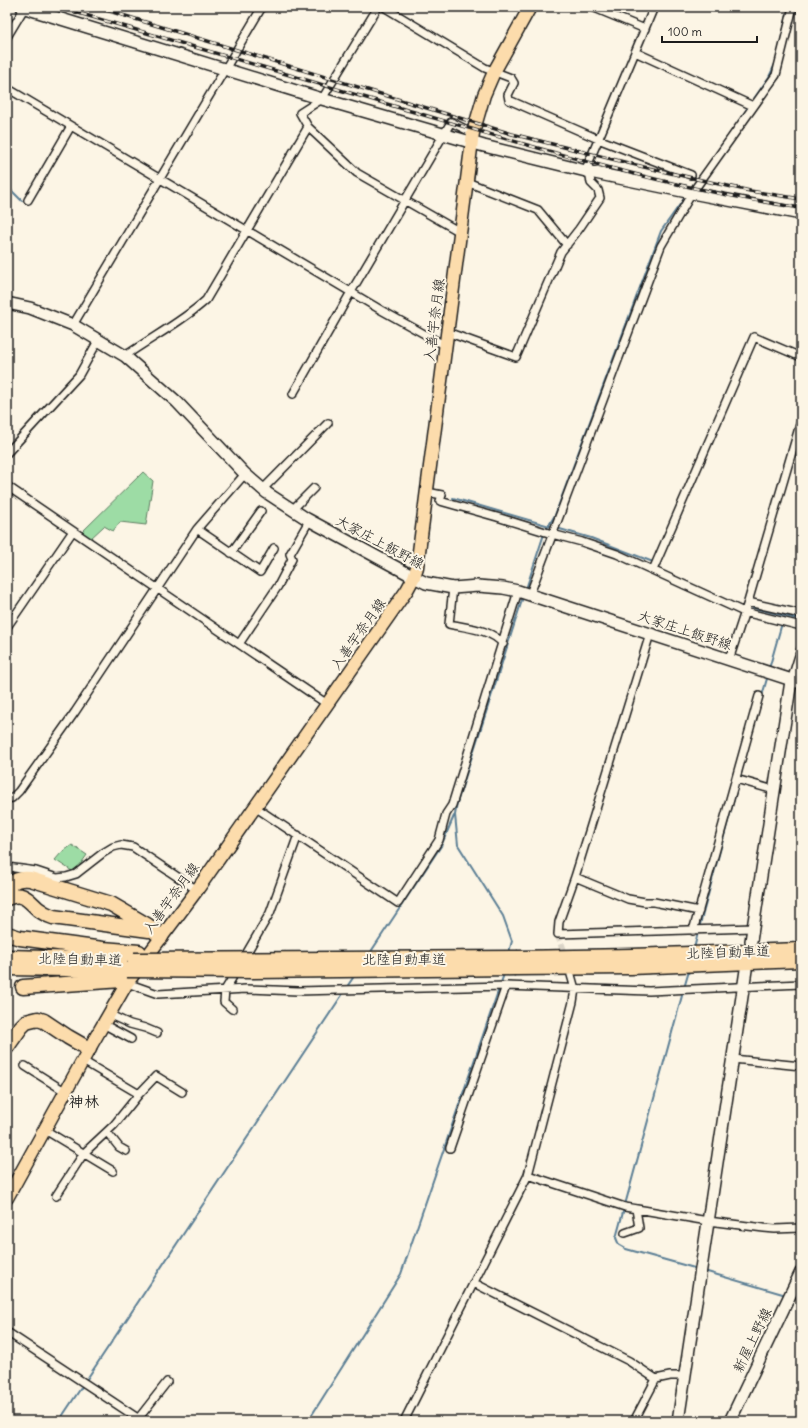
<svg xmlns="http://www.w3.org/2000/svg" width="808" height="1428" viewBox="0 0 808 1428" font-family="Delius,'Klee One',sans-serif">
<rect width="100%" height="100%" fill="#fcf5e5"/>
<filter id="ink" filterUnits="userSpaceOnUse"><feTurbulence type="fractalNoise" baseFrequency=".025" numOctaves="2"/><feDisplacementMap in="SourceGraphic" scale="8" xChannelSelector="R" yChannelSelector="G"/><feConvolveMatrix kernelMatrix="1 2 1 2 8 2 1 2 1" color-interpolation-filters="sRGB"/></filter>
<g filter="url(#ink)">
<path fill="#9ddca5" stroke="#5c7c60" d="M 143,472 L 153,481 L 146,525 L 120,522 L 113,531 L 104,526 L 90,539 L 81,533 Z
M 72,845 L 87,855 L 77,869 L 72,871 L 55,860 L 61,853 Z"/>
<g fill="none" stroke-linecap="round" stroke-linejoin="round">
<path stroke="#5c7f95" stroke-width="2" d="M 699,178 L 769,77 L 776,62 L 789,7
M 7,186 L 22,201
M 453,498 L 591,538 L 653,562
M 546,530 L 555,515 L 661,231 L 686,196
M 526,589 L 544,534
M 750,607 L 801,620
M 769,669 L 782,623
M 762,696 L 768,675
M 699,928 L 742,770
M 694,949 L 698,932
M 509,952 L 512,941 L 503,916 L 458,845 L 455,815 L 457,803 L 523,597
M 370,953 L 441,846 L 454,816
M 346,988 L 355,975
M 684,988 L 689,971
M 683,992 L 616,1238 L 619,1245 L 626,1249 L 698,1269
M 704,1271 L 786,1295
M 795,1296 L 801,1299
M 85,1382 L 344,992
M 59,1421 L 83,1385
M 308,1421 L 401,1274 L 504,974"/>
<path stroke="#dad4c7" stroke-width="7" stroke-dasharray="7 3.5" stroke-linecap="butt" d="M 558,934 L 566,959"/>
<g stroke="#1c1c1c" stroke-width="10">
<path id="street" d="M 384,7 L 485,68 L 511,78 L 514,83 L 508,95 L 509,100 L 598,139 L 691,175
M 592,7 L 645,29
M 7,37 L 25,7
M 635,52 L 753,106
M 7,88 L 381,310 L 446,346
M 308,127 L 357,173 L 460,232
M 467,182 L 538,210 L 567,245
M 28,200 L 71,126
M 73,325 L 262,7
M 447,332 L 516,357 L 561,252 L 579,229 L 600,198 L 598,190 L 591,183 L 588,164 L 654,7
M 125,356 C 152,337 182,322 206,300 L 308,127 L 300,113 L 322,99 L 378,7
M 293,394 L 351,292 L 451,122 L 473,133
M 7,453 L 79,375 L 99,339
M 7,486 L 327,704
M 263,489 L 328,423
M 427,492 L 442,495 L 440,501 L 497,517 L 552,534 L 582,542 L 617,554 L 744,612 L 801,626
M 292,510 L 314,488
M 197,529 L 260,572 L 274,548
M 231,553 L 261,511
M 653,570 L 754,337 L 801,357
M 453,588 L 449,624 C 467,628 491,629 503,644
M 530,594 L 661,246 L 692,193 L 776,75 L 793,7
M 748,602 L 801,614
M 7,627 L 73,531
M 650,634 L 575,877 L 559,922 L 558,934 L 753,928
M 239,644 L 278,586 L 292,559 L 290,554 L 309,521
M 729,660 L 748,602 L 801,421
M 791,681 L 801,649
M 736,779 L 774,790
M 7,799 L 12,798 L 19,791 L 75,712 L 197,529 L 245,474
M 255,807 L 398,903 L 439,840 L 446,814 L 452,805 L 518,591
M 7,867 L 36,871 L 57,878 L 66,877 L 76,874 L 103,853 L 113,847 L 121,845 L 133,847 L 197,890
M 575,877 L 628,899 L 645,902 L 654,902 L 699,911
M 693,931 L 759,696
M 242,961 L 270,913 L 298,835
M 127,983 L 158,994 L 246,989 L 298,991 L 506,986 L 649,991 L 801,984
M 232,1009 L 224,1002 L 225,990 L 237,970
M 108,1014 L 130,1024 L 145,1028 L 157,1033
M 103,1024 L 131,1039
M 733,1059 L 801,1066
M 25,1066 L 66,1092
M 139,1094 L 156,1076 L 182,1092
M 45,1130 L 113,1171
M 107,1132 L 119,1147 L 126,1151
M 450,1148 L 506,986
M 528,1175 L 625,1207 L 708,1221 L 764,1228 L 775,1229 L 801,1228
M 56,1196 L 84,1153 L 114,1125 L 139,1094 L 83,1061
M 625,1233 L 639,1228 L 636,1209
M 474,1283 L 629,1361 L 656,1379
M 7,1332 L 142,1421
M 138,1419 L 167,1382
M 404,1421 L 528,1175 L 573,1002 L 575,989 L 571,975
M 634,1421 L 656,1379 L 670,1376 L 685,1376"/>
</g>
<g stroke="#1c1c1c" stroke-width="14">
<path id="secondary" d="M 22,7 L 322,99 L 484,146 L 590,172 L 692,193 L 801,214
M 7,303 L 30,308 L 73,325 L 125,356 L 177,402 L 245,474 L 267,493 L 307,519 L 414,577 L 426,583 L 453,588 L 478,586 L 503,588 L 518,591 L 801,683
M 751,941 L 791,681
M 678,1421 L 746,970
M 730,1421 L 801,1272"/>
</g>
<g stroke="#1c1c1c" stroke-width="15">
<path id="primary" d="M 7,1198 L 89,1049 L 127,983 L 197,890 L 407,590 L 414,577 L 417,567 L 473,133 L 484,95 L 494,72 L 530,7"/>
</g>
<g stroke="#1c1c1c" stroke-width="17">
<path id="highway" d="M 7,887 C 14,880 20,878 30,879 L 111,904 L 147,925 L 161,937
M 7,898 C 23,891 28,900 38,909 C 43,913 47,915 53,917 L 149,930
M 7,934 L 20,938 L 103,949 L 139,952
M 7,957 L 127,960
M 518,958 L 632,956 L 801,950
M 7,968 L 127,970
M 515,968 L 631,967 L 801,960
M 23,987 L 122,980
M 7,1047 L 21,1027 L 26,1022 L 38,1019 L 44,1021 L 68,1037 L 89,1049"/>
</g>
<use href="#street" stroke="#fcf5e5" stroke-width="7"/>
<use href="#secondary" stroke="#fcf5e5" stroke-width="11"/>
<use href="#primary" stroke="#fcdcac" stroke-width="12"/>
<use href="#highway" stroke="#fcdcac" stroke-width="14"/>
<g stroke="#1c1c1c" stroke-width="3.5">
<path id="rail" d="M 58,7 C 174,41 291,75 407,110 C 537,148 667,188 801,208
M 96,7 L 512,134 L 644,167 L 750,191 L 801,199"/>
</g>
<use href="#rail" stroke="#fcf5e5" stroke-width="2" stroke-dasharray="6" stroke-linecap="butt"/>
<g stroke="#1c1c1c" stroke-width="17" stroke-linecap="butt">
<path id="highway-bridge" d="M 134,960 L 518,958
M 127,970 L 254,971 L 515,968"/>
</g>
<use href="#highway-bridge" stroke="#fcdcac" stroke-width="14"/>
</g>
</g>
<g text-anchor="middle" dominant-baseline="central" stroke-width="4" stroke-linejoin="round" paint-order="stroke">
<g font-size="14" fill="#1c1c1c" stroke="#fcf5e5">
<text transform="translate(434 320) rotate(-83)">入善宇奈月線</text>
<text transform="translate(380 542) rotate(28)">大家庄上飯野線</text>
<text transform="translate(685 630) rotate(18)">大家庄上飯野線</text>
<text transform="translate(358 634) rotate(-55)">入善宇奈月線</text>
<text transform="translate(171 898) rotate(-54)">入善宇奈月線</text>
<text transform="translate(728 952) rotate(-2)">北陸自動車道</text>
<text transform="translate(80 959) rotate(1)">北陸自動車道</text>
<text x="404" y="959">北陸自動車道</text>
<text transform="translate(752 1340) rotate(-64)">新屋上野線</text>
</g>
<g font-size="15" font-weight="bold" fill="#1c1c1c" stroke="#fcf5e5">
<text x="84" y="1101">神林</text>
</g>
</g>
<rect width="808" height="1428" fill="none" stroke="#fcf5e5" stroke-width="24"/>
<rect x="12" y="12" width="784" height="1404" fill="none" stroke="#1c1c1c" stroke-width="1.5" filter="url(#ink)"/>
<path d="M662 36v6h95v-6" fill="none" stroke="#1c1c1c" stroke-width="2"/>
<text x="668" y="36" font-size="12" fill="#1c1c1c" stroke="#fcf5e5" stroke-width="3" paint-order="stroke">100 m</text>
</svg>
